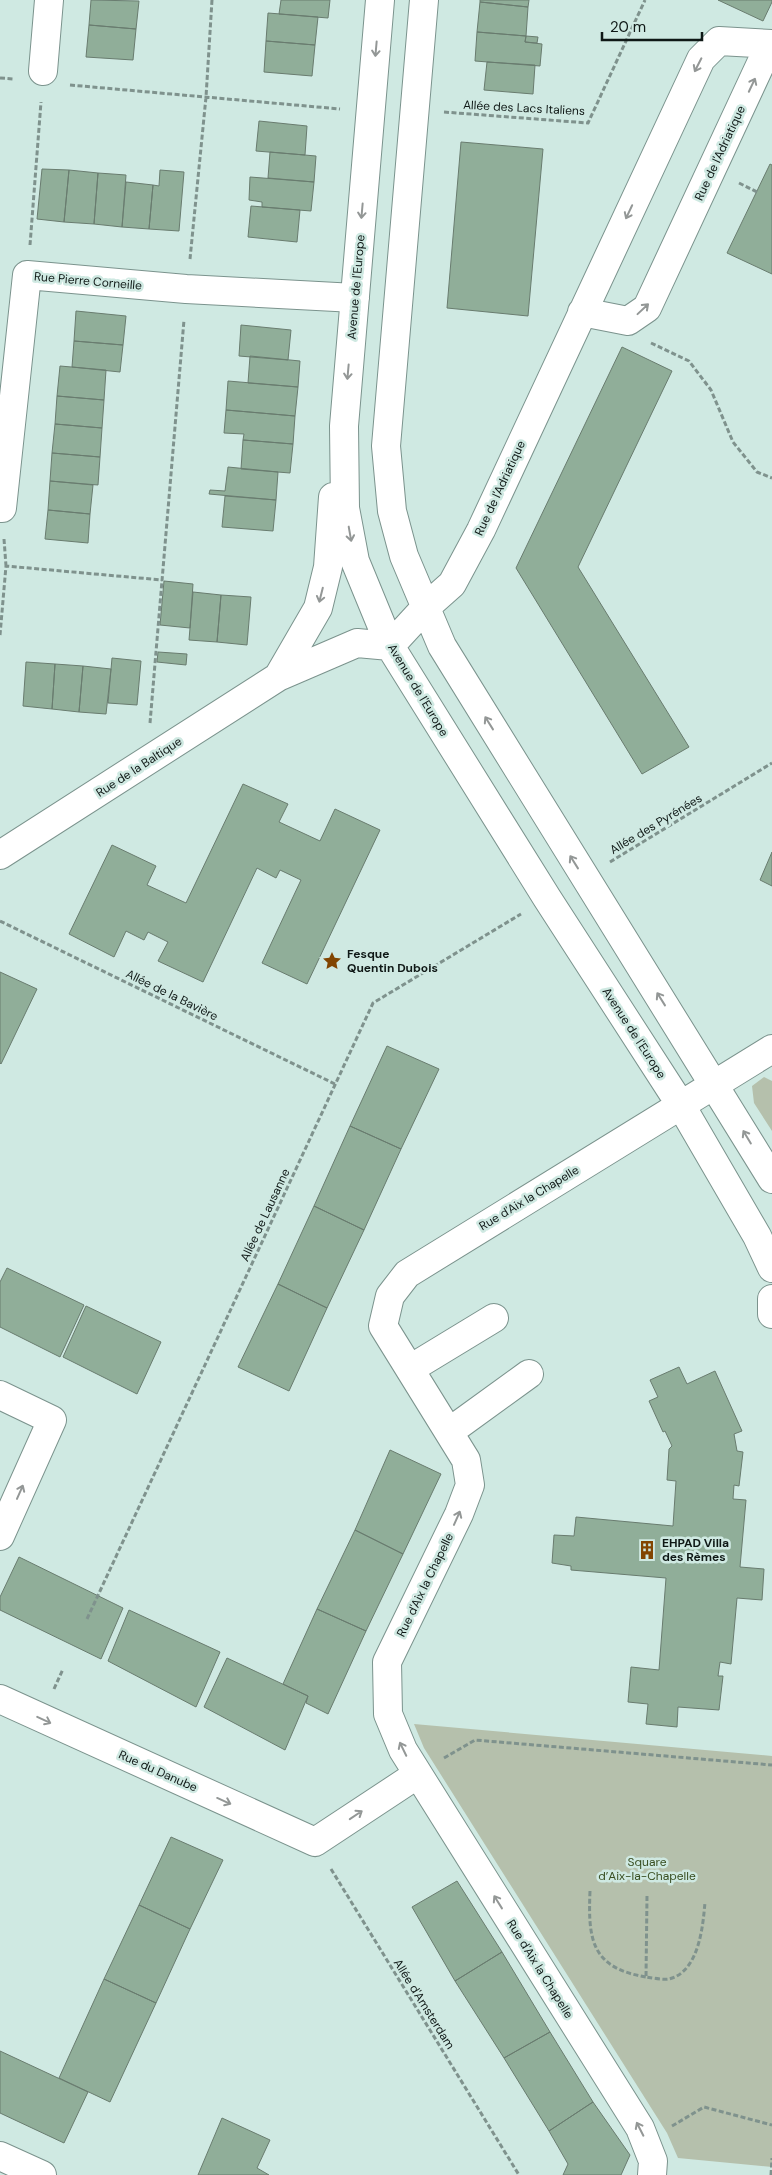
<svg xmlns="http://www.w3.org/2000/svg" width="772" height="2175" viewBox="0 0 772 2175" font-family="'DM Sans',sans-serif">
<rect width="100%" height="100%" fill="#cfe9e2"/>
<path fill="#b5c0ac" d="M 764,1077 L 772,1081 L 772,1131 L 754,1103 L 752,1086 Z
M 414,1724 L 772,1756 L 772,2167 L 678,2158 L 667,2133 L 424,1748 Z"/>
<path fill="#90ae99" stroke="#697c6f" d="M 91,0 L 139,1 L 136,29 L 89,25 Z
M 281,0 L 330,0 L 328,18 L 279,14 Z
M 480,0 L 529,0 L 528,7 L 480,2 Z
M 718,0 L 772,0 L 772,2 L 763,21 Z
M 480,2 L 528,7 L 526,36 L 477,32 Z
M 268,13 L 318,17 L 315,45 L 266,41 Z
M 89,25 L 136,29 L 133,60 L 86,57 Z
M 477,32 L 526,36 L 525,42 L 542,44 L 540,66 L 475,61 Z
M 526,36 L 538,37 L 537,43 L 525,42 Z
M 266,41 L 315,45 L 312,76 L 264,72 Z
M 487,62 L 535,65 L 533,94 L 484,90 Z
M 259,121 L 307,126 L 305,155 L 256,151 Z
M 461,142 L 543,149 L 528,316 L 447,308 Z
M 270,152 L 316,156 L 314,182 L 268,178 Z
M 770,164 L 772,165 L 772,274 L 727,253 Z
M 42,169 L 69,170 L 64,222 L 37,219 Z
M 69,170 L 98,173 L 94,224 L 64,222 Z
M 160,170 L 184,172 L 179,231 L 149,229 L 153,185 L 159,186 Z
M 98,173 L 126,175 L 122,227 L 94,224 Z
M 250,177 L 314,182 L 311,211 L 262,207 L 262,202 L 249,200 Z
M 126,182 L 153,185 L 149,229 L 122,227 Z
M 251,206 L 300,210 L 297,242 L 248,237 Z
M 76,311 L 126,316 L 123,345 L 74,341 Z
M 241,325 L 291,330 L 288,360 L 239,356 Z
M 74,341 L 123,345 L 120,372 L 72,367 Z
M 622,347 L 672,371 L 578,567 L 689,747 L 642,774 L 516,568 Z
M 250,356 L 300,361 L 298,387 L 248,383 Z
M 60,366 L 106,370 L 104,400 L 57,396 Z
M 228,381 L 298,387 L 295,416 L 226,410 Z
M 57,396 L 104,400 L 102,428 L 55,424 Z
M 226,410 L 295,416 L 293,444 L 243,440 L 244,434 L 224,433 Z
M 55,424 L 102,428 L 100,457 L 52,453 Z
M 243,440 L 293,444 L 290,473 L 241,469 Z
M 52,453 L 100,457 L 98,485 L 50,481 Z
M 228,467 L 278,472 L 276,500 L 209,494 L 210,490 L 225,491 Z
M 50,481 L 93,485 L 90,514 L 48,510 Z
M 225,496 L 276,500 L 273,531 L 222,527 Z
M 48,510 L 90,514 L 88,543 L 45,539 Z
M 164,581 L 193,584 L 190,628 L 160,625 Z
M 193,592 L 221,595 L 217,642 L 189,640 Z
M 221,595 L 251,597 L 247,645 L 217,642 Z
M 158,652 L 187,654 L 186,665 L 157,662 Z
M 112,658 L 141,661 L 137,705 L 108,703 Z
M 26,662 L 55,664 L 52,709 L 23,706 Z
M 55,664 L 83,666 L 79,712 L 52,709 Z
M 83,666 L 111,669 L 106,714 L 79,712 Z
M 243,784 L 288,804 L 279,822 L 320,841 L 335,809 L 380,830 L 307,984 L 262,963 L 301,880 L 280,870 L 276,878 L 257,868 L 203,982 L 158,961 L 168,942 L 148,932 L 144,940 L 126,931 L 114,957 L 69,934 L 112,845 L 156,866 L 147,885 L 186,903 Z
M 772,852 L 772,886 L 760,880 Z
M 0,972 L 37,989 L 1,1064 L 0,1063 Z
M 387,1046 L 439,1069 L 401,1149 L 350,1126 Z
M 350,1126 L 401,1149 L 364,1230 L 314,1206 Z
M 314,1206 L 364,1230 L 327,1308 L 278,1284 Z
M 7,1268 L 84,1305 L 60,1357 L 0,1327 L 0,1282 Z
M 278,1284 L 327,1308 L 289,1391 L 238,1367 Z
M 86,1306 L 161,1342 L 137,1394 L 63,1357 Z
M 679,1367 L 687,1384 L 715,1371 L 742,1431 L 734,1434 L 737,1451 L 743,1452 L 739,1486 L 734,1485 L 733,1499 L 746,1500 L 740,1567 L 764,1569 L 762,1600 L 737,1598 L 731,1664 L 720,1662 L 718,1676 L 723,1676 L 719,1710 L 678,1707 L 677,1727 L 646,1724 L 648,1704 L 628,1702 L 631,1667 L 659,1670 L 666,1578 L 571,1570 L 571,1566 L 552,1563 L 554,1535 L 574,1536 L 576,1517 L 673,1526 L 676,1481 L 667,1480 L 669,1449 L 672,1446 L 665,1431 L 663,1432 L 649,1401 L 658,1397 L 650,1380 Z
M 390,1450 L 441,1474 L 403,1554 L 355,1530 Z
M 355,1530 L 403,1554 L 366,1631 L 317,1609 Z
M 19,1557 L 123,1608 L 101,1659 L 0,1610 L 0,1597 Z
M 317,1609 L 366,1631 L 328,1714 L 306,1703 L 308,1696 L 283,1684 Z
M 129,1610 L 220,1652 L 196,1707 L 108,1661 Z
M 227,1658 L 308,1696 L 285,1750 L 204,1707 Z
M 171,1837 L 223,1860 L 190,1929 L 139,1905 Z
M 457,1881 L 502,1952 L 455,1981 L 412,1907 Z
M 139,1905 L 190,1929 L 156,2003 L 104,1979 Z
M 502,1952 L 550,2032 L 504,2058 L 455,1981 Z
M 104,1979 L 156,2003 L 110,2102 L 59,2078 Z
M 550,2032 L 593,2102 L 549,2131 L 504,2058 Z
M 0,2051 L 88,2092 L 64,2143 L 0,2113 Z
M 593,2102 L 630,2155 L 621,2175 L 563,2175 L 568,2164 L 549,2131 Z
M 222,2118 L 270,2140 L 257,2168 L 269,2175 L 198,2175 Z"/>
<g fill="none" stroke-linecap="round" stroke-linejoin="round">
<g stroke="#7b938d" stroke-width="30">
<path id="minor" d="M 380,0 L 344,426 L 345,508 L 355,561 L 390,646 L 547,898 L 682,1107 L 757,1236 L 772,1268
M 424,0 L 386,446 L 392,511 L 404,556 L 442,646 L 772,1179
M 43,71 L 49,0
M 582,312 L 628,321 L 647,308 L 770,44
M 0,508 L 2,508 L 27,275 L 186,289 L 355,298
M 278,677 L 318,608 L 328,567 L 333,497
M 0,855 L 278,677 L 357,643 L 390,646 L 425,608 L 452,584 L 481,530 L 701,59 L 719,41 L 772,44
M 772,1299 L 772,1314
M 410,1369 L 494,1318
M 0,1395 L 52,1420 L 0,1536
M 449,1432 L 529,1374
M 0,1699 L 315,1842 L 418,1774
M 0,2156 L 42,2175
M 652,2175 L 653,2161 L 640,2128 L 403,1750 L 388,1714 L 387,1662 L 459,1514 L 470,1485 L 466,1460 L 383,1326 L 390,1296 L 407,1274 L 772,1049"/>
</g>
<path stroke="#7f928d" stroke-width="3" stroke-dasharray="5 2.5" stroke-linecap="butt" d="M 0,78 L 14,79
M 70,85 L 340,109
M 444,112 L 588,123 L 645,0
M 739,183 L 757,192
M 30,245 L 41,102
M 190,259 L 206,97 L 212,0
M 651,343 L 689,361 L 711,390 L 733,442 L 757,472 L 772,478
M 4,539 L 6,566
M 0,635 L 6,566 L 162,580
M 150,723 L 184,320
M 610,862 L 772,763
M 0,921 L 335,1084
M 87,1619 L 373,1003 L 521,914
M 54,1689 L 63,1669
M 444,1758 L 475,1740 L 772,1765
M 331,1869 L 519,2175
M 590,1891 C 588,1939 591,1968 646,1977
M 647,1896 L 646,1977 C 653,1978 663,1980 669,1979 C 699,1972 703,1926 705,1902
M 672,2126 L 704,2107 L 772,2125
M 771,2175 L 772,2158"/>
<use href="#minor" stroke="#fff" stroke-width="28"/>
</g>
<defs><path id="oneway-shaft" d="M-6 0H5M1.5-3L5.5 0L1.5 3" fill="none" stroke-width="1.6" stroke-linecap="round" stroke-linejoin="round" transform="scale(1.25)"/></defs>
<g stroke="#939796">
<use href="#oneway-shaft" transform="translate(376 49) rotate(95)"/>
<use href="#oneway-shaft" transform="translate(698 65) rotate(117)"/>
<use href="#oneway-shaft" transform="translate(752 85) rotate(-65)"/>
<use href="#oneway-shaft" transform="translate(362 211) rotate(95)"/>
<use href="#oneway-shaft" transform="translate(629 212) rotate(115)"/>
<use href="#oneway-shaft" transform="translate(643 309) rotate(-43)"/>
<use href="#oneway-shaft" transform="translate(348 372) rotate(95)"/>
<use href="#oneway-shaft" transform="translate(350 534) rotate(80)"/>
<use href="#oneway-shaft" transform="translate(321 595) rotate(104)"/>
<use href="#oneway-shaft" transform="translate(489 723) rotate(-122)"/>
<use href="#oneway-shaft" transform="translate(574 862) rotate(-122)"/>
<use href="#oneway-shaft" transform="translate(661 999) rotate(-122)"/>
<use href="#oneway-shaft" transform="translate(747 1137) rotate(-121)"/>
<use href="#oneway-shaft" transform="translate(20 1492) rotate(-66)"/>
<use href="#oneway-shaft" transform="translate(457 1518) rotate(-66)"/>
<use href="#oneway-shaft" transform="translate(44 1720) rotate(25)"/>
<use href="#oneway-shaft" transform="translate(403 1749) rotate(-116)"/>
<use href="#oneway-shaft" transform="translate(224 1801) rotate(24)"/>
<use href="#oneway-shaft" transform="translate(356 1815) rotate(-34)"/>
<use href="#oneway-shaft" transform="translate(498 1902) rotate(-122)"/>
<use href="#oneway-shaft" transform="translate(640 2129) rotate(-117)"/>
</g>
<defs>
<g id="sight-bare" transform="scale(1.5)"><path d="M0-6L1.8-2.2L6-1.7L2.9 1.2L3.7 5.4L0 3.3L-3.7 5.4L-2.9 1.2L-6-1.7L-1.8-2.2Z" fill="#824501" stroke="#cfe9e2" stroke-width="2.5" paint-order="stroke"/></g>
<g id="building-bare" transform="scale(1.5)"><path d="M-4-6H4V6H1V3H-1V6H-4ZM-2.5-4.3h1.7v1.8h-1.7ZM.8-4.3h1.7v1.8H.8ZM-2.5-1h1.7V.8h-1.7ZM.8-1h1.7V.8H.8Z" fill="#824501" stroke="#cfe9e2" stroke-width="2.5" paint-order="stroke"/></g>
</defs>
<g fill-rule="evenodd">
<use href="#sight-bare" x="332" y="961"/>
<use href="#building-bare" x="647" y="1550"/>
</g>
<g text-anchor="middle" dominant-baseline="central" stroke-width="5" stroke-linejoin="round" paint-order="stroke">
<g font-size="12" fill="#0f1816" stroke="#cfe9e2">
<text transform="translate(524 108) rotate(3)">Allée des Lacs Italiens</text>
<text transform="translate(720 153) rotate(-65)">Rue de l'Adriatique</text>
<text transform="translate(88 281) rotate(5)">Rue Pierre Corneille</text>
<text transform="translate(356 287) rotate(-85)">Avenue de l'Europe</text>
<text transform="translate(500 488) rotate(-65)">Rue de l'Adriatique</text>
<text transform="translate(418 690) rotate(59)">Avenue de l'Europe</text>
<text transform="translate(139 767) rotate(-33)">Rue de la Baltique</text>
<text transform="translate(656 824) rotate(-31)">Allée des Pyrénées</text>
<text transform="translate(172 995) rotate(26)">Allée de la Bavière</text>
<text transform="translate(634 1033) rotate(57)">Avenue de l'Europe</text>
<text transform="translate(529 1198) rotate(-31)">Rue d'Aix la Chapelle</text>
<text transform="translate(265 1215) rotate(-65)">Allée de Lausanne</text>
<text transform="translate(425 1585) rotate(-64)">Rue d'Aix la Chapelle</text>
<text transform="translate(158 1771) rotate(24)">Rue du Danube</text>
<text transform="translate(540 1969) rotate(58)">Rue d'Aix la Chapelle</text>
<text transform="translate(424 2004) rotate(58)">Allée d'Amsterdam</text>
</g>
<g font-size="12" font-weight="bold" fill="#0f1816" stroke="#cfe9e2" text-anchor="start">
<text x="347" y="954">Fesque<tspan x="347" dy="14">Quentin Dubois</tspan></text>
<text x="662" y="1543">EHPAD Villa<tspan x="662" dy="14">des Rèmes</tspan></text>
</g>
<g font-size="12" fill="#384e21" stroke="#cfe9e2">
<text x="647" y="1862">Square<tspan x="647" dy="14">d’Aix-la-Chapelle</tspan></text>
</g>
</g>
<path d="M602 32v8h100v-8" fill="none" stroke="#0f1816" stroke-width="2.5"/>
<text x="610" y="32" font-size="15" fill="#0f1816" stroke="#cfe9e2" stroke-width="4" paint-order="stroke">20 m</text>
</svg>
